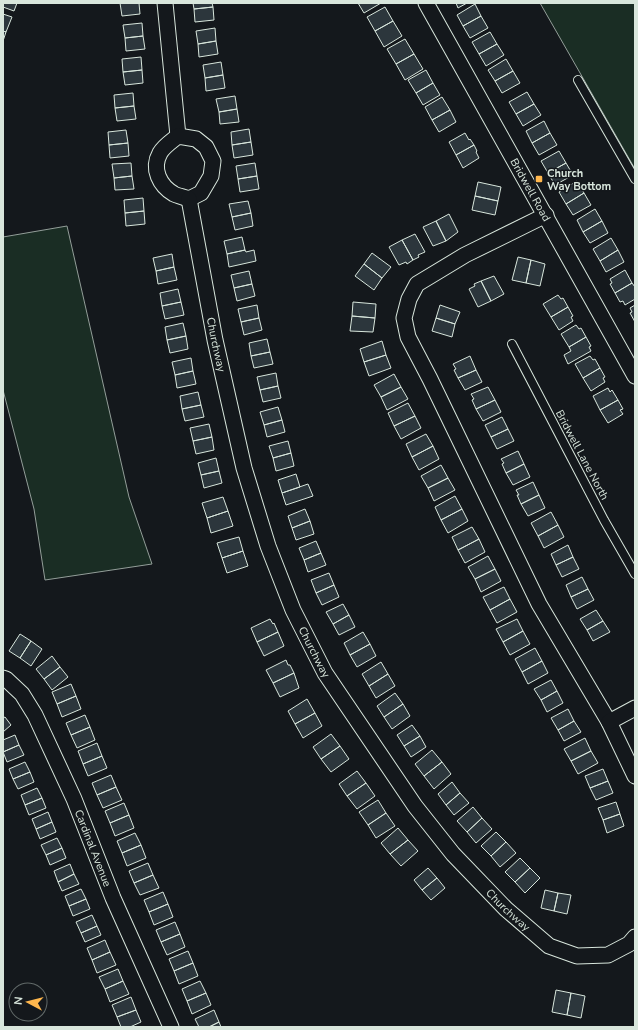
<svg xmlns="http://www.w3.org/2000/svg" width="638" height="1030" viewBox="0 0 638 1030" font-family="'Nunito Sans',sans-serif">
<rect width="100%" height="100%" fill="#14181c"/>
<path fill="#1a2d24" stroke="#939e99" d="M 540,3 L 635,3 L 635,169 Z
M 67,226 L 129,497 L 152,564 L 45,580 L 34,509 L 3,390 L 3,237 Z"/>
<path fill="#2c363c" stroke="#d8e6dc" d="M 3,3 L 17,3 L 14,11 L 3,7 Z
M 120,3 L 139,3 L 140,14 L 122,16 Z
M 193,3 L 212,3 L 213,7 L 194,9 Z
M 358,3 L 381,3 L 364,13 Z
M 456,3 L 467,3 L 458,8 Z
M 475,4 L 481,16 L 463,26 L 457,15 Z
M 213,7 L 214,20 L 195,22 L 194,9 Z
M 385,7 L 393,21 L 375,31 L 367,17 Z
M 3,14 L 12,17 L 6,32 L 3,31 Z
M 481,16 L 488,28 L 470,38 L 463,26 Z
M 393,21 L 402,36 L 384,47 L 375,31 Z
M 142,23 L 143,36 L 125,38 L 123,25 Z
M 215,28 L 216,41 L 198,44 L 196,31 Z
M 3,31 L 6,32 L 3,41 Z
M 490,32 L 497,44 L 479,54 L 472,42 Z
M 143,36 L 145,49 L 126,51 L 125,38 Z
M 405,39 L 414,54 L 396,64 L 387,49 Z
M 216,41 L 218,54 L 199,57 L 198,44 Z
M 497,44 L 504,55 L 486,66 L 479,54 Z
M 414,54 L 423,69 L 405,80 L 396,64 Z
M 141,57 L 142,70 L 123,72 L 122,59 Z
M 506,59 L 513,71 L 495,81 L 488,70 Z
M 221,62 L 223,75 L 205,78 L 203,65 Z
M 142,70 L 143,83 L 125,85 L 123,72 Z
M 426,70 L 433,83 L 416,93 L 408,80 Z
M 513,71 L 520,83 L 502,93 L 495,81 Z
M 223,75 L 225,88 L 206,91 L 205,78 Z
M 433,83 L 440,95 L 423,105 L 416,93 Z
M 527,92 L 534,104 L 516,114 L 509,102 Z
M 133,93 L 134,106 L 115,108 L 114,95 Z
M 235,96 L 237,109 L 219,112 L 216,99 Z
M 442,97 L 450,110 L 432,120 L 425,107 Z
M 534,104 L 541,115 L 523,126 L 516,114 Z
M 134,106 L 136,119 L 117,121 L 115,108 Z
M 237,109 L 239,122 L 220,124 L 219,112 Z
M 450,110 L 456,122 L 439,132 L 432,120 Z
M 544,121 L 550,133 L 532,143 L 526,131 Z
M 249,129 L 251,142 L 232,145 L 231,132 Z
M 126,130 L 128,143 L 109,145 L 108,132 Z
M 465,133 L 469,140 L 470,139 L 474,145 L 456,155 L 449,142 Z
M 550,133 L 557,145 L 539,155 L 532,143 Z
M 251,142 L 253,155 L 234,158 L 232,145 Z
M 128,143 L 129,156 L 110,158 L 109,145 Z
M 474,145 L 477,151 L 476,152 L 479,158 L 463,168 L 456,155 Z
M 559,151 L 566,163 L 548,173 L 541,161 Z
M 131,163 L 132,176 L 114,178 L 112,164 Z
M 255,163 L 257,176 L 238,179 L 236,166 Z
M 566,163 L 573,175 L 555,185 L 548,173 Z
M 132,176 L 134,189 L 115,190 L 114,178 Z
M 257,176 L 259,189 L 240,192 L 238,179 Z
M 577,181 L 584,193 L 566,204 L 559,192 Z
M 478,182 L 501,187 L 498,201 L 475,196 Z
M 584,193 L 591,205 L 573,215 L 566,204 Z
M 475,196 L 498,201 L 495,215 L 472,210 Z
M 143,198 L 144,211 L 125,213 L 124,200 Z
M 248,201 L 251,213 L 232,217 L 229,204 Z
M 595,209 L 602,221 L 583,232 L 577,220 Z
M 144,211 L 145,224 L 126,226 L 125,213 Z
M 251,213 L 253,226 L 235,230 L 232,217 Z
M 449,214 L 458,232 L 446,241 L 436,221 Z
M 436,221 L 446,241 L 433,246 L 423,227 Z
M 602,221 L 608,233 L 590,243 L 583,232 Z
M 415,234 L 425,252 L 418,255 L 419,257 L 413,260 L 402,240 Z
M 242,237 L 245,250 L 227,254 L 224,241 Z
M 611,238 L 618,250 L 600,261 L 593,249 Z
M 402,240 L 413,260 L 407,264 L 406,262 L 399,265 L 389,247 Z
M 245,250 L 246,252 L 254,250 L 256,261 L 229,267 L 227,254 Z
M 618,250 L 624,262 L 606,272 L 600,261 Z
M 372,253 L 391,267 L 382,278 L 364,264 Z
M 172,254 L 174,267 L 156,271 L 153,258 Z
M 518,257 L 531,260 L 526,283 L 512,280 Z
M 531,260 L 545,264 L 540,286 L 526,283 Z
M 364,264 L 382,278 L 374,290 L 355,276 Z
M 174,267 L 177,280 L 158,284 L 156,271 Z
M 625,270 L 632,283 L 615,293 L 610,284 L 612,283 L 610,279 Z
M 249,271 L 252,284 L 234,288 L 231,275 Z
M 494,276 L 504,294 L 491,301 L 481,281 Z
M 481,281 L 491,301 L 478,307 L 469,289 L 475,286 L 474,284 Z
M 632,283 L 635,287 L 635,299 L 625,305 L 623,301 L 620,302 L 615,293 Z
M 252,284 L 255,296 L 237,301 L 234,288 Z
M 178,289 L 181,302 L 162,306 L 160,293 Z
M 558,295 L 561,299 L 563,298 L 568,307 L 551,317 L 543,304 Z
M 181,302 L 184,315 L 165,319 L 162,306 Z
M 353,302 L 376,304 L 375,318 L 352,316 Z
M 257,305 L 259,318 L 241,322 L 238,309 Z
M 440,305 L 460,312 L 455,324 L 436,318 Z
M 635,305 L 635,322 L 630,313 L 632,312 L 630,308 Z
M 568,307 L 573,316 L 571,317 L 573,321 L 559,330 L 551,317 Z
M 352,316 L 375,318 L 373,332 L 350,331 Z
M 259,318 L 262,330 L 244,335 L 241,322 Z
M 436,318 L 455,324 L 452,337 L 432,331 Z
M 183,323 L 186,336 L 167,340 L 165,327 Z
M 576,325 L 579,329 L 581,328 L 586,337 L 569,347 L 561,334 Z
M 186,336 L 188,349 L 170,353 L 167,340 Z
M 586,337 L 591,346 L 589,347 L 591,351 L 568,364 L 564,355 L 571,351 L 569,347 Z
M 267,339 L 270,352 L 251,356 L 249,343 Z
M 382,341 L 386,355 L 364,362 L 360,349 Z
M 270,352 L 273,364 L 254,368 L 251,356 Z
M 386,355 L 391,368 L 369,376 L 364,362 Z
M 470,356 L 476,370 L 458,378 L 454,370 L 456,369 L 453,364 Z
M 590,356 L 593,360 L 595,359 L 600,368 L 583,378 L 575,364 Z
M 191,358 L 193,371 L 175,375 L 172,362 Z
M 600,368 L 605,377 L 603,378 L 605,382 L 591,391 L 583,378 Z
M 476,370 L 482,382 L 465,390 L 458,378 Z
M 193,371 L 196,384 L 177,388 L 175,375 Z
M 276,373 L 278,386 L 260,390 L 257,377 Z
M 394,374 L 401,387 L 381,397 L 374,385 Z
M 278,386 L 281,398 L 263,402 L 260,390 Z
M 401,387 L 408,399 L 387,410 L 381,397 Z
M 488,387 L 495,400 L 476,409 L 472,400 L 474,399 L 471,394 Z
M 608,388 L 610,392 L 612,390 L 618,400 L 600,410 L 593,396 Z
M 198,392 L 201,405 L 182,409 L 180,396 Z
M 495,400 L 501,412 L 483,421 L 476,409 Z
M 618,400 L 623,409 L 620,410 L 623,414 L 608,423 L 600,410 Z
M 408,403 L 415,416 L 394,426 L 388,413 Z
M 201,405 L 204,417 L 185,421 L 182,409 Z
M 278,407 L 282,420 L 264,425 L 260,412 Z
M 415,416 L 421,428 L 401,439 L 394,426 Z
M 502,417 L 508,429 L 491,437 L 485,425 Z
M 282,420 L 285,432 L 267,437 L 264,425 Z
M 209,424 L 212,437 L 193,441 L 190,428 Z
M 508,429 L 514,441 L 497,449 L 491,437 Z
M 426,434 L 433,446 L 412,457 L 406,444 Z
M 212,437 L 214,450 L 196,454 L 193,441 Z
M 288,441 L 291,453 L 273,458 L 269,446 Z
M 433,446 L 439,459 L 419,470 L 412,457 Z
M 518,451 L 524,464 L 506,473 L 502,464 L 504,463 L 501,459 Z
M 291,453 L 294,466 L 276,471 L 273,458 Z
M 216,458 L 219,471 L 201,475 L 198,463 Z
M 524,464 L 530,477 L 513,485 L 506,473 Z
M 441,465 L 448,478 L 428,488 L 421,476 Z
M 219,471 L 222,483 L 204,488 L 201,475 Z
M 296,474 L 300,487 L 282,493 L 278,480 Z
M 448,478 L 455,490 L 434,501 L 428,488 Z
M 533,482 L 539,495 L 521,504 L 517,495 L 519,495 L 516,490 Z
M 308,484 L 313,496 L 286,505 L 282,493 Z
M 539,495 L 545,508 L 528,516 L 521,504 Z
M 455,496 L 462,509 L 441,520 L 435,507 Z
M 223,497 L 228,511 L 207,518 L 202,503 Z
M 305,509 L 310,521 L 292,528 L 288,516 Z
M 462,509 L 468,521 L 448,533 L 441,520 Z
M 228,511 L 233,526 L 211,533 L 207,518 Z
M 551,512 L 558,525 L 538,536 L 531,523 Z
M 310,521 L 314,534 L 296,540 L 292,528 Z
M 558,525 L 564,537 L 544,548 L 538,536 Z
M 472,527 L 479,539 L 458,550 L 452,537 Z
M 239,537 L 243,551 L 222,558 L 217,543 Z
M 479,539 L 485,552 L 465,563 L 458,550 Z
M 316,541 L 321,553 L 304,560 L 299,548 Z
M 568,545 L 573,557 L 556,565 L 551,554 Z
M 243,551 L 248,566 L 227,573 L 222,558 Z
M 321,553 L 326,565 L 308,572 L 304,560 Z
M 488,556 L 495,569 L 475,579 L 468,567 Z
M 573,557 L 579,569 L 562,577 L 556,565 Z
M 495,569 L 501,581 L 481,592 L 475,579 Z
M 329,573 L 334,585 L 316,593 L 311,580 Z
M 582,577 L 588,589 L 571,597 L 566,585 Z
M 334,585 L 339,597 L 322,605 L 316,593 Z
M 504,587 L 510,599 L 490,610 L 483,597 Z
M 588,589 L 594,600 L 577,609 L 571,597 Z
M 510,599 L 517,612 L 497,623 L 490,610 Z
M 343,604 L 349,615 L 333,624 L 326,612 Z
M 596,610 L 603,621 L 587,630 L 580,619 Z
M 349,615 L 355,627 L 339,635 L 333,624 Z
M 270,619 L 273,624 L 274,623 L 278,632 L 257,642 L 251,628 Z
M 517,619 L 523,631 L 503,642 L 496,629 Z
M 603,621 L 610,632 L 593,641 L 587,630 Z
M 523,631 L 530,644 L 510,655 L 503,642 Z
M 278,632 L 284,646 L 264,656 L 257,642 Z
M 363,632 L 370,644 L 350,655 L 344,643 Z
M 20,634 L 31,641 L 20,658 L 9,651 Z
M 31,641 L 42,649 L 31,666 L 20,658 Z
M 370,644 L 376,656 L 357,667 L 350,655 Z
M 535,648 L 542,661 L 522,672 L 515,659 Z
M 52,656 L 60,667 L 44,679 L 36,669 Z
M 286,660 L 288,665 L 290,665 L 294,673 L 273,683 L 266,670 Z
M 542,661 L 548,673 L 528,684 L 522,672 Z
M 381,662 L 388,674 L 369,686 L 362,674 Z
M 60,667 L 68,677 L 52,690 L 44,679 Z
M 294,673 L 299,688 L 280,697 L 273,683 Z
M 388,674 L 395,686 L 376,698 L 369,686 Z
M 551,680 L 557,691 L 541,700 L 534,689 Z
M 71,684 L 76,696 L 57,704 L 52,692 Z
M 557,691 L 563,703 L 547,712 L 541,700 Z
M 395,693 L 403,704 L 384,717 L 377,706 Z
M 76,696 L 81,709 L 62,717 L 57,704 Z
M 307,699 L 315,713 L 295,724 L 288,711 Z
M 403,704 L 410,716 L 392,729 L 384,717 Z
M 568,709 L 574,721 L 558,730 L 551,718 Z
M 315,713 L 322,726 L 303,738 L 295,724 Z
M 85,715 L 90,727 L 71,735 L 66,723 Z
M 5,717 L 11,725 L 3,732 L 3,718 Z
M 574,721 L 581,732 L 564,741 L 558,730 Z
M 412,725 L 420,736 L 404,746 L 397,735 Z
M 90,727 L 95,740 L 77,748 L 71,735 Z
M 331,734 L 340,746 L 321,759 L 313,747 Z
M 15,735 L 19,745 L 3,752 L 3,740 Z
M 420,736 L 426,747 L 411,757 L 404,746 Z
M 585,738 L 591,751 L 571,761 L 564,749 Z
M 97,743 L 102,756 L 83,764 L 78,751 Z
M 19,745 L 24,755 L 7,762 L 3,752 Z
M 340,746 L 349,759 L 331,772 L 321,759 Z
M 432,750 L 442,762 L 424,776 L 415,764 Z
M 591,751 L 598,763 L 578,774 L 571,761 Z
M 102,756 L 107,768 L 88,776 L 83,764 Z
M 25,762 L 30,772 L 13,779 L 9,769 Z
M 442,762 L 451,774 L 434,789 L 424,776 Z
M 603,769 L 608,781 L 590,788 L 585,776 Z
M 357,771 L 366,783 L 347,796 L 339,784 Z
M 30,772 L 34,782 L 18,789 L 13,779 Z
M 111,775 L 116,787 L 97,795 L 92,783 Z
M 608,781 L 613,793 L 596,800 L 590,788 Z
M 452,782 L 460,793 L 446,805 L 438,794 Z
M 366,783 L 375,796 L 357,809 L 347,796 Z
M 116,787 L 122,800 L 103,808 L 97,795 Z
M 37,788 L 42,798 L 25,805 L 21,795 Z
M 460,793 L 469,803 L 454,815 L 446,805 Z
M 42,798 L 46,808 L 29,815 L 25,805 Z
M 378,800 L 386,813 L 368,825 L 359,812 Z
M 616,802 L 620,814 L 603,820 L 598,808 Z
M 124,803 L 129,815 L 110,823 L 105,811 Z
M 473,807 L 482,818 L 467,832 L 457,821 Z
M 48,812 L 52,822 L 36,829 L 32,819 Z
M 386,813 L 395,826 L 376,838 L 368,825 Z
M 620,814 L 624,826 L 607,833 L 603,820 Z
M 129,815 L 134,828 L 115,836 L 110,823 Z
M 482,818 L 492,829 L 476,843 L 467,832 Z
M 52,822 L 56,832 L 40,839 L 36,829 Z
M 398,828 L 408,840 L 390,854 L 381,843 Z
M 496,832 L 506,842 L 491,856 L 481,846 Z
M 135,833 L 141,845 L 122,853 L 117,841 Z
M 57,838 L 62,848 L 46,855 L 41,845 Z
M 408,840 L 418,851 L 401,866 L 390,854 Z
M 506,842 L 516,853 L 500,867 L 491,856 Z
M 141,845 L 146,858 L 127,866 L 122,853 Z
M 62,848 L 66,858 L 50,865 L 46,855 Z
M 520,858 L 530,868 L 515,882 L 505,872 Z
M 148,863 L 153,875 L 134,883 L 129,871 Z
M 70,864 L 74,874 L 58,882 L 54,871 Z
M 428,868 L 437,878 L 422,890 L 414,880 Z
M 530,868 L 540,878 L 525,893 L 515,882 Z
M 74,874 L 79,884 L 62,891 L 58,882 Z
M 153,875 L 159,888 L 140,895 L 134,883 Z
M 437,878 L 445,888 L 431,900 L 422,890 Z
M 81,889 L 86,899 L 69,906 L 65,896 Z
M 545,890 L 558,893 L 554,911 L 541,908 Z
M 163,892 L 168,904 L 149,912 L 144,900 Z
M 558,893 L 571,895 L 567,914 L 554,911 Z
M 86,899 L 90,909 L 73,916 L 69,906 Z
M 168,904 L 173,917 L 154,925 L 149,912 Z
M 92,915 L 97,926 L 81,933 L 76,922 Z
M 175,922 L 180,934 L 161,942 L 156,930 Z
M 97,926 L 101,935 L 85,942 L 81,933 Z
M 180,934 L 185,947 L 167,955 L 161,942 Z
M 105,940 L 110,952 L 92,960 L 87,948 Z
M 188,951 L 193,963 L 174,971 L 169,959 Z
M 110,952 L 116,965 L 97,973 L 92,960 Z
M 193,963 L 198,976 L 179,984 L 174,971 Z
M 118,969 L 123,981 L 105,989 L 99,977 Z
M 123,981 L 129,994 L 110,1002 L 105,989 Z
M 200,981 L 206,993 L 187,1001 L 182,989 Z
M 556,990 L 571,993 L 567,1015 L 552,1012 Z
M 206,993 L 211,1005 L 192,1014 L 187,1001 Z
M 571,993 L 585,996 L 581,1018 L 567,1015 Z
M 131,997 L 136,1010 L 117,1017 L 112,1005 Z
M 136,1010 L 141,1022 L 130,1027 L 121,1027 L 117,1017 Z
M 214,1010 L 219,1022 L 209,1027 L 199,1027 L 195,1019 Z
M 219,1022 L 221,1027 L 209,1027 Z"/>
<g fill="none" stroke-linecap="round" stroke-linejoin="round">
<g stroke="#d8e6dc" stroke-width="10">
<path id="service" d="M 578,80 L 635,179
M 512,344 L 604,520 L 635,574"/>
</g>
<g stroke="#d8e6dc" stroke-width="17">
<g id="minor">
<path d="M 165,3 L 178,136"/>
<path id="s1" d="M 426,3 L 635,376"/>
<path d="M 178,136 L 196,139 L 206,147 L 213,161 L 211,176 L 201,193 L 189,199 C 184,197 178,196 174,194 C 160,186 151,169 160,153 C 164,146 172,141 178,136 Z"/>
<path id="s2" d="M 189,199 L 215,340 L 244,468 L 268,546 L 293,610 L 325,673 L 415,806 L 453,854 L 506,909 L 549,946 L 577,956 L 608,955 L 629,944 L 635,937"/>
<path d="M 546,215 L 465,255 L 417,284 L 409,299 L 404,318 L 408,337 L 430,379 L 539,604 L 609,722 L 635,776"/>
<path id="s3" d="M 3,678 L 6,679 L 22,694 L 35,715 L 74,799 L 113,898 L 171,1027"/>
<path d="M 609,722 L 635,708"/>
</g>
</g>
<use href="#service" stroke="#14181c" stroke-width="8"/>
<use href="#minor" stroke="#14181c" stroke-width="15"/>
</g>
<rect fill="#ffb74d" stroke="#14181c" stroke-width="1.5" x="535" y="175" width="8" height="8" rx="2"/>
<g text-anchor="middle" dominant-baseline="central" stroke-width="3" stroke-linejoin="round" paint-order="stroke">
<g font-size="11" font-weight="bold" fill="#d8e6dc" stroke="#14181c" text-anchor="start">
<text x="547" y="173">Church<tspan x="547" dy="13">Way Bottom</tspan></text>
</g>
<g font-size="11" fill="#d8e6dc" stroke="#14181c">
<text stroke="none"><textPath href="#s1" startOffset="214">Bridwell Road</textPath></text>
<text stroke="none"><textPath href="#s2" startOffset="148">Churchway</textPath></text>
<text transform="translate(582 455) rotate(62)">Bridwell Lane North</text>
<text stroke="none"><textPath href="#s2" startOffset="472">Churchway</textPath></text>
<text stroke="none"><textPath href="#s3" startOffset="195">Cardinal Avenue</textPath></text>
<text stroke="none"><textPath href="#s2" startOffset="796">Churchway</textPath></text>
</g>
</g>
<rect width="638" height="1030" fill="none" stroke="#d8e6dc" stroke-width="8"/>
<g transform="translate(28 1002) rotate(277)"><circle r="19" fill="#14181c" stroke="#626a69"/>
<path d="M0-3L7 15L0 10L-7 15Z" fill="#ffb74d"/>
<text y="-6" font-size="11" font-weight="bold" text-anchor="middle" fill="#d8e6dc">N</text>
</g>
</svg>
